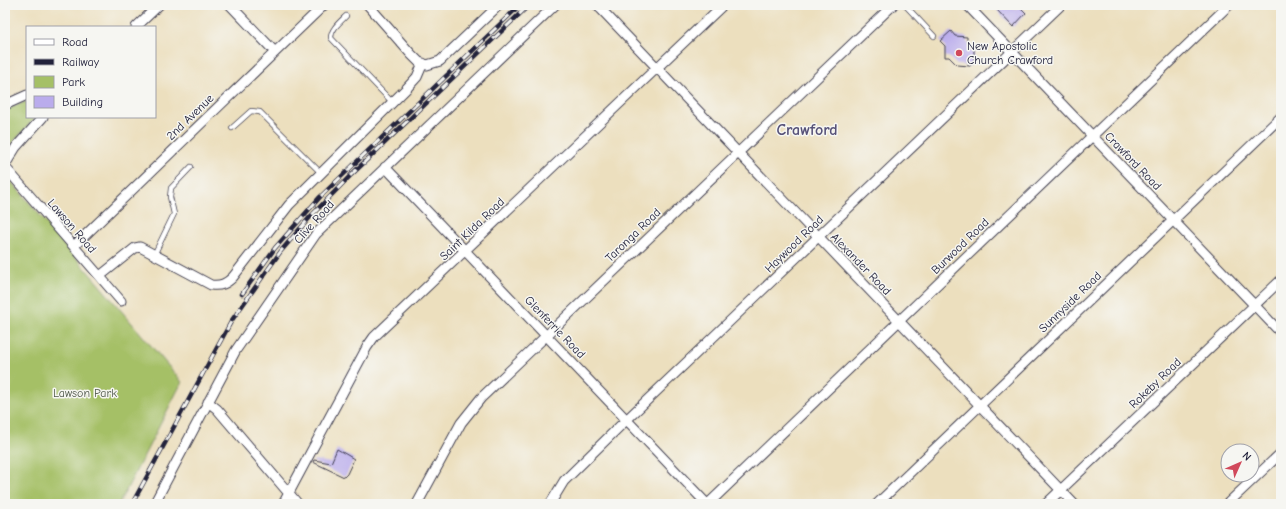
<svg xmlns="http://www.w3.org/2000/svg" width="1286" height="509" viewBox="0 0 1286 509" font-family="'Comic Neue',sans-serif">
<rect width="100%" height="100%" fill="#f6f6f2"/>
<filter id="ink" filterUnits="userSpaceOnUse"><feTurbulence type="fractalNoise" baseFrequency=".025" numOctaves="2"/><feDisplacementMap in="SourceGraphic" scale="8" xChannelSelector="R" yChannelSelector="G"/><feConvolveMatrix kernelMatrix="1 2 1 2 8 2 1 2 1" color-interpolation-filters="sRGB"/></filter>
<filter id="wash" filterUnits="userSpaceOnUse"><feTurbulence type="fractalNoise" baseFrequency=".012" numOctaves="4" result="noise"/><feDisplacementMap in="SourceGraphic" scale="16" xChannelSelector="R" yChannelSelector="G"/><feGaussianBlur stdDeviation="0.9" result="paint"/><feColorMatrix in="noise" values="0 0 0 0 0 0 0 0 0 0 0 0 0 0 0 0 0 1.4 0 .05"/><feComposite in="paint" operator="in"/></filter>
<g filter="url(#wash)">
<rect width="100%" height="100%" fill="#ecdfbe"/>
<path fill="#a5c066" stroke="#647150" d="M 27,101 L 27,117 L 36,117 L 5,151 L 5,110 Z
M 9,179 L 182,382 L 119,504 L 5,504 L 5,188 Z"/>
<g id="blocks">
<path fill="#baacec" d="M 1000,5 L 1011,5 L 1015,9 L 1019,6 L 1026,13 L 1013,27 L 996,9 Z
M 951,31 L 955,36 L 967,37 L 967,42 L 974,49 L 974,62 L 970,66 L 957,65 L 949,57 L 945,57 L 945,46 L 940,41 Z
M 337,449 L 354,459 L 347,474 L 344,477 L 313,462 L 314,460 L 331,463 Z"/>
</g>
</g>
<g filter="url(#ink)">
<use href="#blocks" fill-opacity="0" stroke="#403e4f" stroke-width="1"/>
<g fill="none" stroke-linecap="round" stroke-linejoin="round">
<g stroke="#403e4f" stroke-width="6">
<path id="service" d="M 905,5 L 934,36
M 346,16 C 340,22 331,29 331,38 L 392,102
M 232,128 L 251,111 L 260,112 L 320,172
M 155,253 L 174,214 L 170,197 L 171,188 L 191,167"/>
</g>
<g stroke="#403e4f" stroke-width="11">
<path id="minor" d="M 230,5 L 275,52
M 368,5 L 411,54 L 419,62 L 427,65 L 440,61 L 499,5
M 597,5 L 1074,504
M 967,5 L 1281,333
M 136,27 L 159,5
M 5,105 L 27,95
M 5,165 L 16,147 L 43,117
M 5,167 L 121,301
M 385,167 L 707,504
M 74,246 L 324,5
M 100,276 L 135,248 L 140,247 L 211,285 C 221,286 226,284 233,277 L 289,205 L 406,89 L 417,77 L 423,63
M 208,402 L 217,409 L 298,504
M 154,504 L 236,350 L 316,234 L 555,5
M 283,504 L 367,347 L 374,337 L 723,5
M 417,504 L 461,423 L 481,398 L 893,5
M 550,504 L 564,481 L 620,426 L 1061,5
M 708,504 L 1229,5
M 877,504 L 1281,117
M 1046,504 L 1281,280
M 1227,504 L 1281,453"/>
</g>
<use href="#service" stroke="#fff" stroke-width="4.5"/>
<use href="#minor" stroke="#fff" stroke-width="9"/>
<g stroke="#22223b" stroke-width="4.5">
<path id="rail" d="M 242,294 L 275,248 L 320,197 L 520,5
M 132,504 L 232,320 L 281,251 L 311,216 L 351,175 L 529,5"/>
</g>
<use href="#rail" stroke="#f6f6f2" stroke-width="3" stroke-dasharray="9" stroke-linecap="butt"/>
</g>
</g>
<circle fill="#d1495b" stroke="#f6f6f2" stroke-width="1.5" cx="959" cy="53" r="4"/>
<g text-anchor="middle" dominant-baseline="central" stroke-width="3" stroke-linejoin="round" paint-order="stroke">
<g font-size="12" fill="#22223b" stroke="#f6f6f2" text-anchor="start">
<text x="967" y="46">New Apostolic<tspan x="967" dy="14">Church Crawford</tspan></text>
</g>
<g font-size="12" fill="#22223b" stroke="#f6f6f2">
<text transform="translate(190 117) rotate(-44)">2nd Avenue</text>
<text transform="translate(1133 161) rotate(46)">Crawford Road</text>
<text transform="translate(314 222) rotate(-48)">Clive Road</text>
<text transform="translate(72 226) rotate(49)">Lawson Road</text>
<text transform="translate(472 229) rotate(-44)">Saint Kilda Road</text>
<text transform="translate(633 235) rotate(-44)">Taronga Road</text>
<text transform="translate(794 244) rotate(-44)">Haywood Road</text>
<text transform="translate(960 246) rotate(-44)">Burwood Road</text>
<text transform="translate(861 264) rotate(46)">Alexander Road</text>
<text transform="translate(1070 302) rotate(-44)">Sunnyside Road</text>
<text transform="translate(555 327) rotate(46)">Glenferrie Road</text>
<text transform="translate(1155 383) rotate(-44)">Rokeby Road</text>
</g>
<g font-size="12" fill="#50594a" stroke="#f6f6f2">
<text x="85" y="393">Lawson Park</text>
</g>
<g font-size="16" font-weight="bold" fill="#575279" stroke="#f6f6f2">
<text x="807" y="130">Crawford</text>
</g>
</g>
<rect width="1286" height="509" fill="none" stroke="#f6f6f2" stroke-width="20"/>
<rect x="26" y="26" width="130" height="92" fill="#f6f6f2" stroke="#a1a1a9"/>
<rect x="34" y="39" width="20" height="6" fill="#ffffff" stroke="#a1a1a9"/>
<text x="62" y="46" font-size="12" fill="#22223b">Road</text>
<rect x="34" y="59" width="20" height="6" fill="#22223b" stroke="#a1a1a9"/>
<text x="62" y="66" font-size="12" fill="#22223b">Railway</text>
<rect x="34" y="76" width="20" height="12" fill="#a5c066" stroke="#a1a1a9"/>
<text x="62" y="86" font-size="12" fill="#22223b">Park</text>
<rect x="34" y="96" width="20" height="12" fill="#baacec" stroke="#a1a1a9"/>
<text x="62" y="106" font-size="12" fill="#22223b">Building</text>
<g transform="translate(1240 463) rotate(45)"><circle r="19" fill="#f6f6f2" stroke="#a1a1a9"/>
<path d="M0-3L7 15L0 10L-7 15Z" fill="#d1495b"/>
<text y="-6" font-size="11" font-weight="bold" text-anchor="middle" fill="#22223b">N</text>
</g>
</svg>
